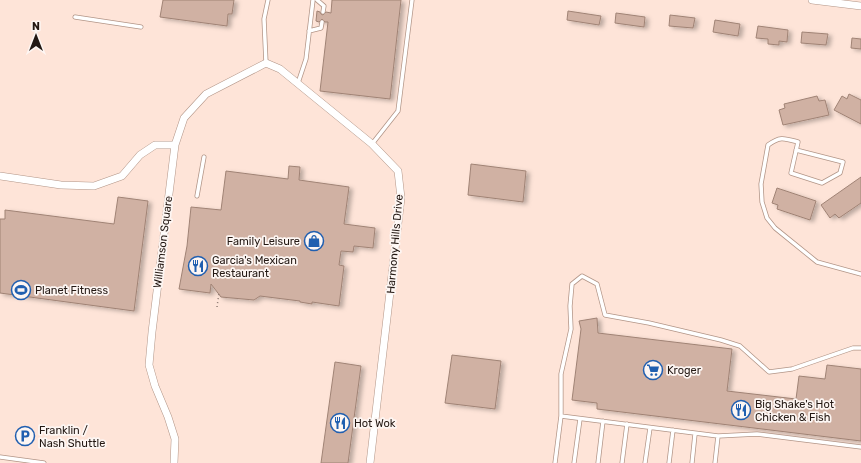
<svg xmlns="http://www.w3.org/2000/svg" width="861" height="463" viewBox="0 0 861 463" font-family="Rubik,sans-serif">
<defs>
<filter id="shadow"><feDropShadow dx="3.5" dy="2" stdDeviation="2" flood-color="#0004"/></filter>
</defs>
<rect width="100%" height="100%" fill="#fee4d8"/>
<path fill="#d0b1a3" stroke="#a08375" filter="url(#shadow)" d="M 163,0 L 234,0 L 232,14 L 228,14 L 227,26 L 160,17 Z
M 332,0 L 401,0 L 390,99 L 320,91 L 328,22 L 325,22 L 322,19 L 319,22 L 316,21 L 317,11 L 320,12 L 321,14 L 323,15 L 326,12 L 331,13 Z
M 568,11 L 601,16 L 599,25 L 567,20 Z
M 616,13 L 645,17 L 644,27 L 615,23 Z
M 670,15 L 695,18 L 693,28 L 669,26 Z
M 715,20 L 740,24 L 738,36 L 713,32 Z
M 758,26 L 788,30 L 787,42 L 779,41 L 779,45 L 768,44 L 768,39 L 756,38 Z
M 802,32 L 828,34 L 826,45 L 801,43 Z
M 852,38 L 861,39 L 861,49 L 851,48 Z
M 849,94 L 861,100 L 861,124 L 834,110 L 842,96 L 847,99 Z
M 817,96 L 819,101 L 825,100 L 829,115 L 783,125 L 779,110 L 785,108 L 784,104 Z
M 471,164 L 526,171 L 523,202 L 468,195 Z
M 289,166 L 300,167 L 299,180 L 349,187 L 344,224 L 375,228 L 373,248 L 354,246 L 353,252 L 341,251 L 339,265 L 344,266 L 339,306 L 312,302 L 312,304 L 300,302 L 300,301 L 260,296 L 254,300 L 221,297 L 211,284 L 210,293 L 179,289 L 187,246 L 191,207 L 221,210 L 226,171 L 288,179 Z
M 861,177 L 861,203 L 839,218 L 835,214 L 830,218 L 821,205 Z
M 777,188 L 816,201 L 810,220 L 777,209 L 778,205 L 772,203 Z
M 118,197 L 148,201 L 134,311 L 0,293 L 0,219 L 5,219 L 5,210 L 114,224 Z
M 597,318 L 598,333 L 732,349 L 727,391 L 796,399 L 799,376 L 825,379 L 827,365 L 861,369 L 861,441 L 597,409 L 597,403 L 572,400 L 581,329 L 579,321 Z
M 452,355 L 501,361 L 495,409 L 445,403 Z
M 335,362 L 361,366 L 348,463 L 321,463 Z"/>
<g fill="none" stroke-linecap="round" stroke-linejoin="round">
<g stroke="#b29587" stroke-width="5">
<path id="lane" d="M 317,0 L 324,6 L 323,12
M 75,17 L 141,27
M 309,31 L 321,28 L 322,22
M 266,63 L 264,19 L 268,0
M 298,83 L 306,59 L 313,0
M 372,144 L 398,111 L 412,0
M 796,150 L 843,162 L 840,173 L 822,183 L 791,173 L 798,142 C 784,138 780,136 768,145 L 761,184 L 762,202 L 767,218 L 775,228 L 817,262 L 861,274
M 197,196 L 204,157
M 561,416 L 718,436 L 757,434 L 861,447
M 0,457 L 44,463
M 555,463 L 561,416 L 561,374 L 571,329 L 570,306 L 572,284 L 582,276 L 597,284 L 605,315 L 649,323 L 721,340 L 740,346 L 769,372 L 792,369 L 853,348 L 861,348
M 574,463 L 580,419
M 598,463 L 603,421
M 622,463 L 627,424
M 645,463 L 650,428
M 669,463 L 673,430
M 692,463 L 695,434
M 715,463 L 718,436"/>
</g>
<g stroke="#b29587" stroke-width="8">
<path id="street" d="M 812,0 L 861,6
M 0,176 L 61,185 L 94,186 L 122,176 L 140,155 L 155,145 L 175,145
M 174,463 L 175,439 L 168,417 L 155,386 L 149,365 L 152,332 L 175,145 L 184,118 L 206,94 L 266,63 L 280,69 L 372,144 L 398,171 L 401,198 L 370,463"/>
</g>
<path stroke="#8d7a72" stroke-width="1.5" stroke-dasharray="1 3" stroke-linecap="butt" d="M 217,307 L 219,293"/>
<use href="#lane" stroke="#fff" stroke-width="3.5"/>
<use href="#street" stroke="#fff" stroke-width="7"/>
</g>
<defs>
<g id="shop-ring" transform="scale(1)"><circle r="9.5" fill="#fdf6f3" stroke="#205fb0" stroke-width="1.5"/><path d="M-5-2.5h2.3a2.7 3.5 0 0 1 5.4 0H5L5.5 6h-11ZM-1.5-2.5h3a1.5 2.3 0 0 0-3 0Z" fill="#205fb0"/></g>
<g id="restaurant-ring" transform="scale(1)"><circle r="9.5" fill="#fdf6f3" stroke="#205fb0" stroke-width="1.5"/><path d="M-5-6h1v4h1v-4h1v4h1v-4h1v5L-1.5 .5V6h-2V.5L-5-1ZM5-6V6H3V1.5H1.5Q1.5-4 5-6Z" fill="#205fb0"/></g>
<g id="stadium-ring" transform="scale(1)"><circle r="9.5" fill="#fdf6f3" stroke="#205fb0" stroke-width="1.5"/><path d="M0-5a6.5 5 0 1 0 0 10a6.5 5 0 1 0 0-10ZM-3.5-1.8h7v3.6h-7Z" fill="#205fb0"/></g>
<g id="supermarket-ring" transform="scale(1)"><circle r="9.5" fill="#fdf6f3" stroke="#205fb0" stroke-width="1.5"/><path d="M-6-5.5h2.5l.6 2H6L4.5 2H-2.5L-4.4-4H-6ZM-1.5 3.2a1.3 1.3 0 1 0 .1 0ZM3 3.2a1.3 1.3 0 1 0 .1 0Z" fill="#205fb0"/></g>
<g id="parking-ring" transform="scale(1)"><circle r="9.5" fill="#fdf6f3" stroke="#205fb0" stroke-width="1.5"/><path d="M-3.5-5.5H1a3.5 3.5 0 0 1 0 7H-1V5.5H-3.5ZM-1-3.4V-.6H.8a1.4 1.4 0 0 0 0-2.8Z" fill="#205fb0"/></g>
</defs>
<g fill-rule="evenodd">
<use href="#shop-ring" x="314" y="241"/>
<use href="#restaurant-ring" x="198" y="266"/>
<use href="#stadium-ring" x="21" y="290"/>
<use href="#supermarket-ring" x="653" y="370"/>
<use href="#restaurant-ring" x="741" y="410"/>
<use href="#restaurant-ring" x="340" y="423"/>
<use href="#parking-ring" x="25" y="436"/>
</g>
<g text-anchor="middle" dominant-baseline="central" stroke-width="3.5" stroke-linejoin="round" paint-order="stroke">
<g font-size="11" fill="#231813" stroke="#fdf6f3" text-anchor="start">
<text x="300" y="241" text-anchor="end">Family Leisure</text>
<text x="212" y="260">Garcia's Mexican<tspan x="212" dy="13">Restaurant</tspan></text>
<text x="35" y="290">Planet Fitness</text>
<text x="667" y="370">Kroger</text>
<text x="755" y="404">Big Shake's Hot<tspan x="755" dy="13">Chicken &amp; Fish</tspan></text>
<text x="354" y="423">Hot Wok</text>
<text x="39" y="430">Franklin /<tspan x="39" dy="13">Nash Shuttle</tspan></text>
</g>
<g font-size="11" fill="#231813" stroke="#fdf6f3">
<text transform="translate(163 242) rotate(-83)">Williamson Square</text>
<text transform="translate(395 244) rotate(-85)">Harmony Hills Drive</text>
</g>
</g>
<g transform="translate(36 36)" stroke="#fdf6f3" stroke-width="3" paint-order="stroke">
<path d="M0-3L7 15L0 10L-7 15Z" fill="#231813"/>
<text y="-6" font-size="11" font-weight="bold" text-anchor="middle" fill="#231813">N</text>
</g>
</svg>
